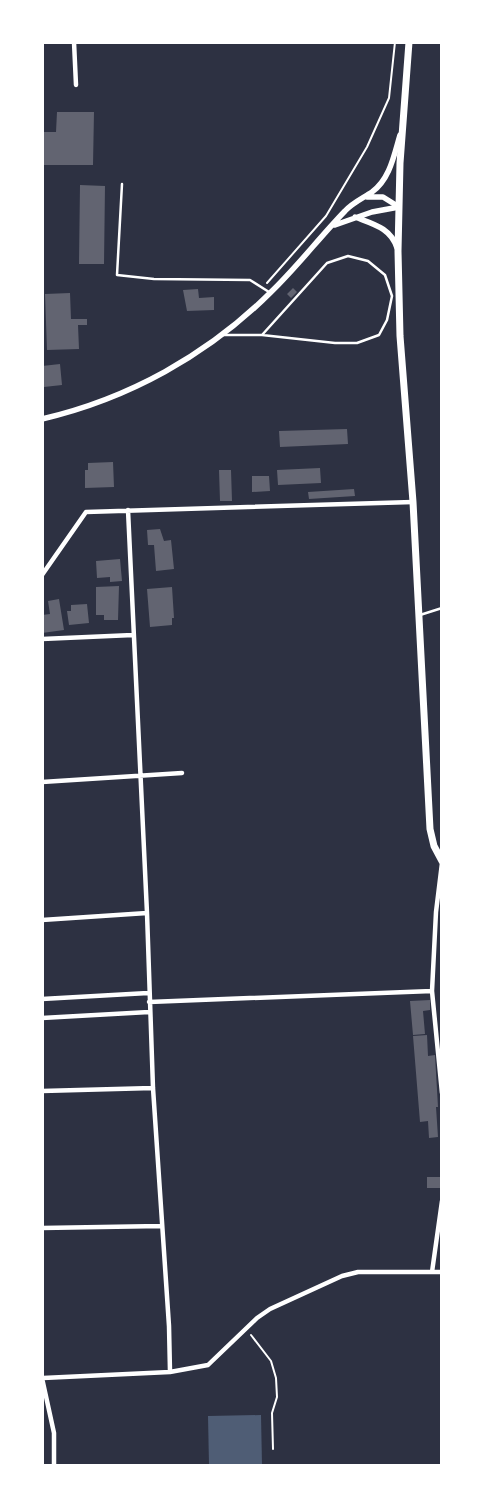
<svg xmlns="http://www.w3.org/2000/svg" width="484" height="1508" viewBox="0 0 484 1508" font-family="'Alegreya Sans',sans-serif">
<rect width="100%" height="100%" fill="#2d3142"/>
<path fill="#4f5d75" d="M 261,1415 L 262,1465 L 209,1465 L 208,1416 Z"/>
<path fill="#626471" d="M 57,112 L 94,112 L 93,165 L 42,165 L 42,132 L 56,132 Z
M 80,185 L 105,186 L 104,264 L 79,264 Z
M 293,288 L 297,292 L 291,298 L 287,294 Z
M 198,289 L 199,298 L 214,297 L 214,310 L 187,311 L 183,290 Z
M 70,293 L 71,319 L 87,319 L 87,325 L 78,325 L 79,349 L 47,350 L 45,294 Z
M 60,364 L 62,385 L 44,387 L 42,366 Z
M 347,429 L 348,444 L 280,447 L 279,431 Z
M 113,462 L 114,487 L 85,488 L 85,470 L 88,470 L 88,463 Z
M 320,468 L 321,483 L 278,485 L 277,470 Z
M 219,470 L 231,470 L 232,501 L 220,501 Z
M 252,476 L 269,476 L 270,491 L 252,492 Z
M 354,489 L 355,496 L 309,499 L 308,492 Z
M 160,529 L 164,541 L 171,540 L 174,569 L 156,571 L 154,545 L 148,545 L 147,530 Z
M 120,559 L 122,581 L 110,582 L 110,577 L 97,578 L 96,561 Z
M 119,586 L 118,620 L 104,620 L 104,615 L 96,615 L 96,587 Z
M 172,587 L 174,618 L 172,618 L 172,625 L 150,627 L 147,589 Z
M 59,599 L 64,630 L 42,633 L 42,615 L 50,614 L 48,601 Z
M 87,604 L 89,623 L 69,625 L 67,611 L 71,611 L 71,605 Z
M 430,1000 L 430,1010 L 423,1011 L 425,1034 L 413,1035 L 410,1001 Z
M 427,1035 L 428,1056 L 435,1055 L 438,1107 L 436,1107 L 438,1137 L 429,1138 L 428,1121 L 420,1122 L 413,1036 Z
M 427,1177 L 440,1177 L 440,1188 L 427,1188 Z"/>
<g fill="none" stroke-linecap="round" stroke-linejoin="round">
<path stroke="#fff" stroke-width="2" d="M 267,283 L 326,216 L 367,147 L 389,98 L 395,42
M 251,1335 L 271,1361 L 276,1378 L 277,1397 L 272,1413 L 273,1449"/>
<path stroke="#fff" stroke-width="2.5" d="M 122,184 L 117,275 L 154,279 L 250,280 L 269,292
M 223,335 L 262,335 L 327,263 L 348,256 L 368,261 L 385,275 L 392,296 L 387,320 L 379,335 L 357,343 L 335,343 L 262,335
M 420,615 L 442,608"/>
<path stroke="#fff" stroke-width="4.5" d="M 74,42 L 76,85
M 128,510 L 147,913 L 153,1088 L 169,1326 L 170,1372
M 42,575 L 86,512 L 413,502
M 42,639 L 133,635
M 42,782 L 182,773
M 442,863 L 436,912 L 432,991 L 442,1093
M 42,920 L 147,913
M 42,999 L 148,993
M 149,1002 L 432,991
M 42,1018 L 149,1012
M 42,1091 L 153,1088
M 42,1228 L 161,1226
M 432,1272 L 442,1201
M 42,1378 L 54,1433 L 54,1466
M 43,1378 L 170,1372 L 208,1365 L 257,1318 L 270,1309 L 342,1276 L 358,1272 L 442,1272"/>
<path stroke="#fff" stroke-width="5.5" d="M 367,197 L 383,197 L 399,207
M 355,217 C 373,224 391,228 397,248
M 335,225 L 372,212 L 399,207
M 42,419 C 128,399 208,355 271,292 C 297,267 319,238 345,211 C 352,203 363,198 372,192 C 390,179 394,155 400,135"/>
<path stroke="#fff" stroke-width="7" d="M 409,42 L 400,163 L 398,251 L 400,336 L 413,502 L 430,829 L 434,846 L 442,861"/>
</g>
<rect width="484" height="1508" fill="none" stroke="#ffffff" stroke-width="88"/>
</svg>
